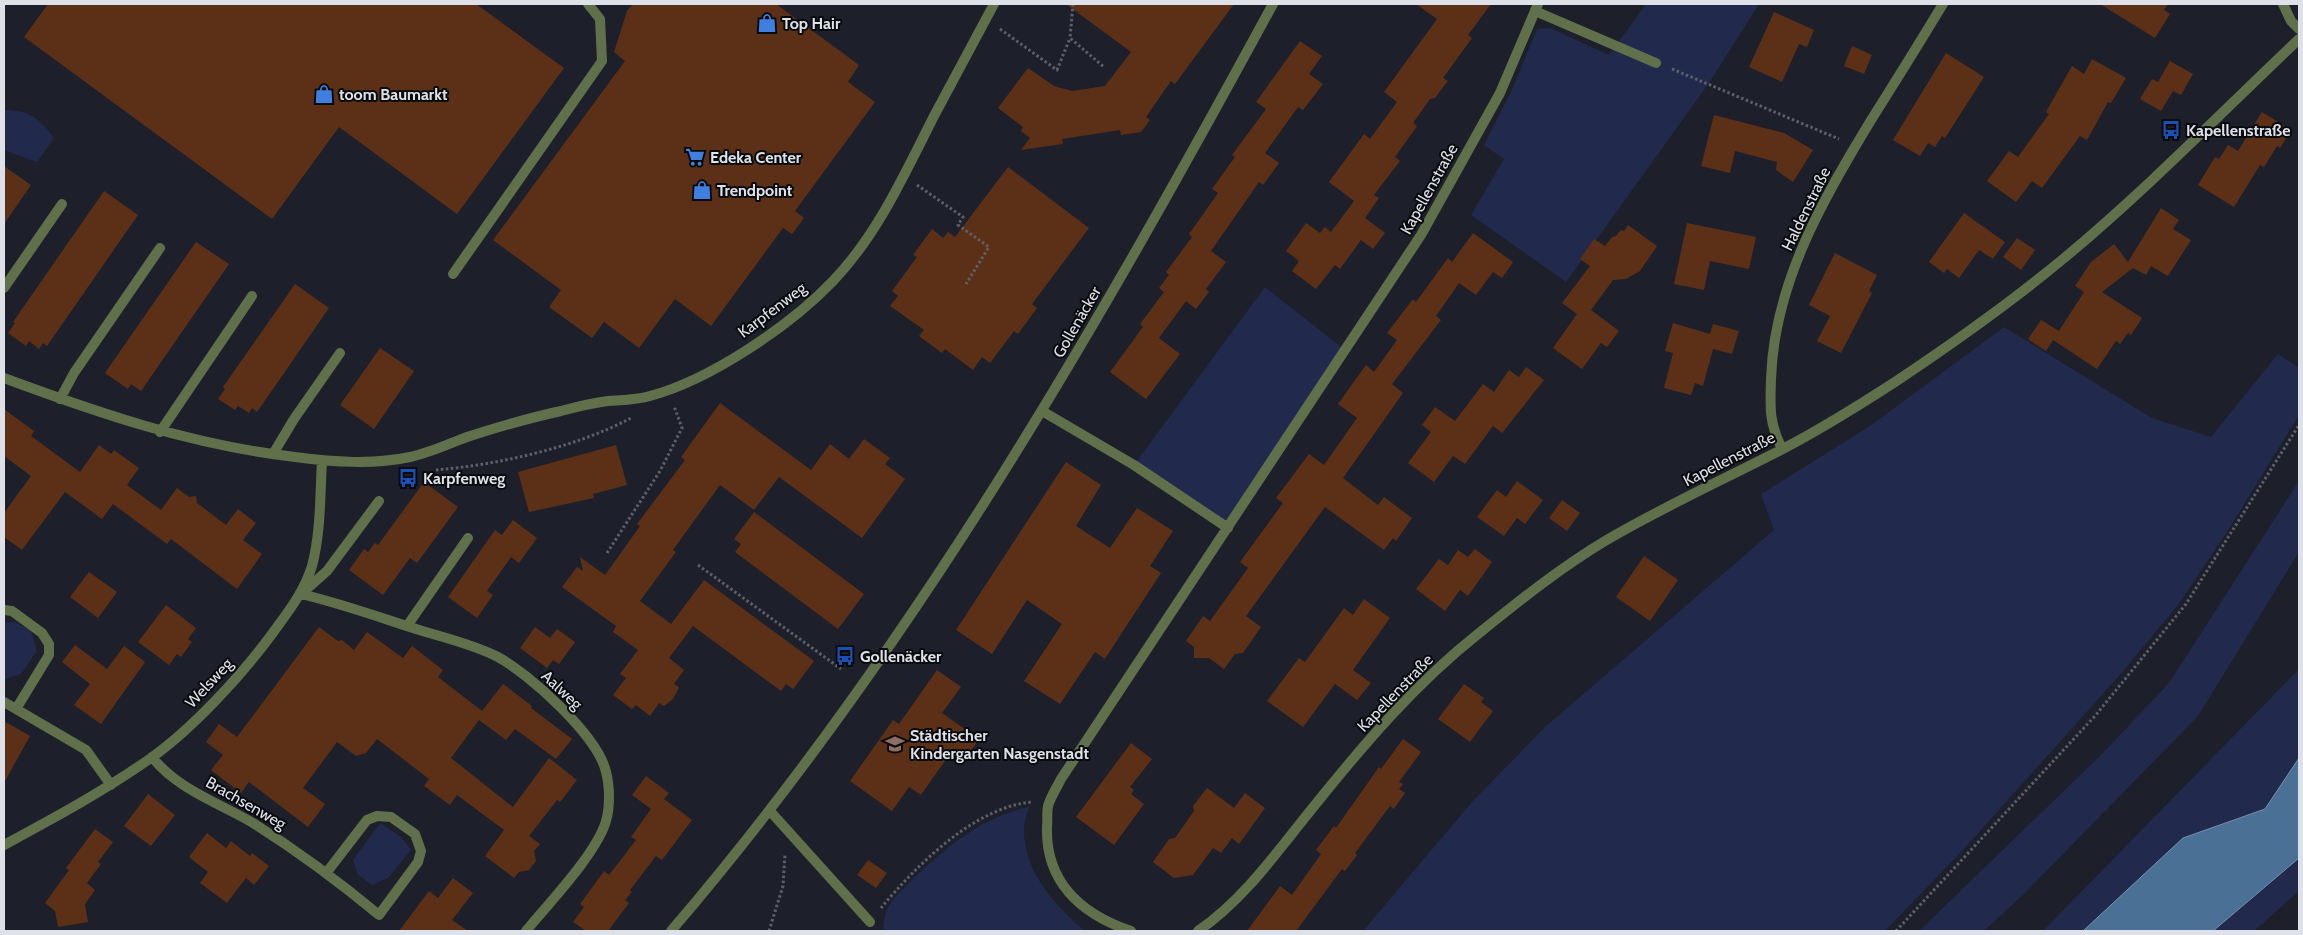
<svg xmlns="http://www.w3.org/2000/svg" width="2303" height="935" viewBox="0 0 2303 935" font-family="Cabin,sans-serif">
<rect width="100%" height="100%" fill="#1d202a"/>
<path fill="#21294c" d="M 1646,4 L 1759,4 L 1709,83 L 1566,282 L 1471,215 L 1504,159 L 1484,145 L 1511,92 L 1537,29 L 1550,28 L 1609,55 Z
M 4,110 C 29,110 39,118 54,138 L 37,162 L 4,150 Z
M 1265,287 L 1346,351 L 1228,528 L 1134,465 Z
M 2004,327 L 2152,418 L 2211,437 L 2278,354 L 2299,368 L 2299,415 L 2227,532 L 2178,605 L 2119,676 L 1962,851 L 1885,931 L 1363,931 L 1472,802 L 1545,727 L 1774,530 L 1761,494 L 1870,426 Z
M 2299,481 L 2299,552 L 2198,716 L 2024,894 L 1984,931 L 1919,931 L 2102,754 L 2169,683 Z
M 15,622 L 31,631 L 37,651 L 21,674 L 4,679 L 4,623 Z
M 2299,669 L 2299,758 L 2265,809 L 2183,839 L 2083,931 L 2043,931 Z
M 1029,807 C 1027,814 1024,822 1024,829 C 1024,873 1055,905 1085,931 L 886,931 L 883,928 C 884,922 885,915 887,909 C 893,898 903,889 912,880 C 946,847 982,817 1029,807 Z
M 380,823 L 401,837 L 411,850 L 388,878 L 372,885 L 358,875 L 353,860 Z
M 2299,858 L 2299,891 L 2254,931 L 2213,931 Z"/>
<path fill="#4b7096" stroke="#7792af" d="M 2299,758 L 2299,858 L 2213,931 L 2083,931 L 2183,838 L 2265,809 Z"/>
<path fill="#5b3017" d="M 48,4 L 476,4 L 564,68 L 457,214 L 339,127 L 272,219 L 24,37 Z
M 633,4 L 776,4 L 859,65 L 848,82 L 875,102 L 795,211 L 804,218 L 792,234 L 783,228 L 711,326 L 675,299 L 639,348 L 604,322 L 592,338 L 549,307 L 561,290 L 493,240 L 625,61 L 614,52 L 627,11 Z
M 1066,4 L 1234,4 L 1175,84 L 1171,81 L 1146,117 L 1150,120 L 1141,132 L 1121,135 L 1120,130 L 1062,139 L 1063,144 L 1021,150 L 1030,138 L 1021,131 L 1023,127 L 998,108 L 1028,68 L 1054,86 L 1072,91 L 1105,86 L 1131,52 Z
M 1416,4 L 1491,4 L 1468,35 L 1472,38 L 1443,78 L 1448,81 L 1435,98 L 1430,99 L 1413,123 L 1417,126 L 1395,157 L 1400,161 L 1374,195 L 1379,198 L 1365,218 L 1385,233 L 1373,249 L 1361,240 L 1340,269 L 1335,265 L 1316,289 L 1292,271 L 1299,261 L 1286,251 L 1306,223 L 1320,233 L 1325,227 L 1331,232 L 1354,201 L 1329,182 L 1364,134 L 1370,139 L 1397,102 L 1384,92 L 1437,19 Z
M 2100,4 L 2168,4 L 2164,10 L 2170,14 L 2155,38 Z
M 1774,12 L 1814,30 L 1807,47 L 1799,44 L 1782,82 L 1749,67 Z
M 1300,41 L 1322,56 L 1309,74 L 1323,84 L 1303,110 L 1298,107 L 1265,153 L 1279,163 L 1263,185 L 1259,182 L 1211,251 L 1226,262 L 1206,289 L 1209,292 L 1196,309 L 1186,301 L 1159,338 L 1180,354 L 1146,399 L 1110,372 L 1143,327 L 1140,324 L 1164,292 L 1159,288 L 1169,275 L 1166,272 L 1192,237 L 1189,234 L 1218,193 L 1212,189 L 1235,157 L 1232,155 L 1266,109 L 1256,102 Z
M 1852,46 L 1872,55 L 1864,74 L 1844,66 Z
M 1946,53 L 1984,77 L 1945,138 L 1942,136 L 1935,147 L 1928,143 L 1920,156 L 1893,140 Z
M 2092,59 L 2126,78 L 2111,103 L 2108,102 L 2087,140 L 2080,136 L 2042,188 L 2032,181 L 2016,202 L 1987,181 L 2009,151 L 2018,157 L 2049,114 L 2046,112 L 2072,66 L 2084,74 Z
M 2170,61 L 2193,74 L 2181,95 L 2173,91 L 2161,111 L 2140,99 L 2152,79 L 2158,82 Z
M 2262,112 L 2291,130 L 2280,148 L 2277,146 L 2264,167 L 2260,165 L 2234,207 L 2198,185 L 2215,157 L 2219,159 L 2228,145 L 2238,151 Z
M 1714,115 L 1784,133 L 1813,150 L 1793,182 L 1776,170 L 1777,162 L 1735,151 L 1730,173 L 1701,166 Z
M 4,166 L 31,185 L 4,224 Z
M 1008,167 L 1089,228 L 1032,304 L 1037,308 L 1018,334 L 1014,331 L 990,363 L 982,357 L 973,370 L 945,349 L 942,353 L 919,336 L 924,330 L 890,306 L 898,296 L 892,291 L 917,257 L 913,255 L 932,229 L 943,238 L 948,232 L 955,237 Z
M 104,191 L 138,215 L 47,346 L 43,343 L 39,349 L 29,341 L 26,346 L 8,333 L 15,323 L 13,322 Z
M 2161,208 L 2179,220 L 2173,229 L 2191,240 L 2168,276 L 2151,266 L 2146,275 L 2133,268 L 2102,292 L 2142,318 L 2131,335 L 2128,333 L 2120,344 L 2116,341 L 2097,369 L 2053,340 L 2084,292 L 2075,286 L 2091,262 L 2114,244 L 2128,262 Z
M 1964,213 L 2005,242 L 1993,259 L 1979,250 L 1959,278 L 1947,269 L 1944,273 L 1929,262 Z
M 1687,223 L 1756,237 L 1749,269 L 1710,261 L 1704,290 L 1674,284 Z
M 1628,225 L 1657,246 L 1640,271 L 1626,279 L 1613,280 L 1591,310 L 1619,331 L 1607,347 L 1601,343 L 1582,369 L 1553,348 L 1577,314 L 1562,303 L 1590,266 L 1580,259 L 1594,239 L 1605,246 L 1612,237 L 1616,236 L 1621,230 L 1624,231 Z
M 1473,233 L 1513,262 L 1502,278 L 1493,272 L 1476,295 L 1459,283 L 1436,316 L 1441,320 L 1392,384 L 1403,393 L 1343,478 L 1378,505 L 1384,497 L 1412,518 L 1396,541 L 1393,538 L 1384,550 L 1325,507 L 1246,616 L 1261,627 L 1243,653 L 1235,654 L 1224,669 L 1209,658 L 1194,658 L 1194,647 L 1186,641 L 1203,616 L 1210,621 L 1248,568 L 1240,562 L 1283,503 L 1276,498 L 1309,454 L 1324,465 L 1357,418 L 1338,404 L 1366,365 L 1374,372 L 1397,340 L 1387,333 L 1413,299 L 1416,302 L 1448,258 L 1452,262 Z
M 2017,238 L 2035,250 L 2021,270 L 2003,257 Z
M 196,242 L 229,264 L 141,391 L 131,384 L 128,389 L 105,373 Z
M 1835,253 L 1877,275 L 1869,291 L 1872,293 L 1841,353 L 1817,341 L 1830,316 L 1809,305 Z
M 295,284 L 329,308 L 257,412 L 252,408 L 249,413 L 238,406 L 235,410 L 218,399 L 225,389 L 223,387 Z
M 2041,320 L 2059,331 L 2046,351 L 2028,339 Z
M 1673,323 L 1710,334 L 1713,324 L 1739,331 L 1732,354 L 1713,349 L 1703,386 L 1695,383 L 1691,395 L 1664,388 L 1673,353 L 1665,351 Z
M 380,348 L 414,371 L 374,429 L 340,405 Z
M 1526,367 L 1544,380 L 1502,433 L 1493,426 L 1465,464 L 1453,456 L 1434,482 L 1408,463 L 1431,432 L 1422,425 L 1435,407 L 1455,421 L 1483,384 L 1494,392 L 1509,370 L 1519,377 Z
M 720,403 L 811,470 L 830,444 L 849,459 L 864,439 L 890,458 L 885,464 L 905,479 L 862,538 L 779,477 L 754,510 L 720,485 L 673,550 L 676,552 L 640,601 L 671,624 L 704,580 L 814,661 L 793,689 L 786,684 L 781,691 L 693,626 L 669,658 L 684,670 L 674,684 L 679,687 L 673,699 L 664,706 L 659,703 L 650,716 L 636,705 L 632,709 L 613,695 L 626,678 L 620,674 L 638,650 L 613,632 L 616,626 L 562,587 L 577,567 L 583,571 L 580,557 L 605,575 L 640,526 L 637,524 L 685,460 L 681,457 Z
M 4,409 L 34,431 L 31,436 L 80,472 L 99,445 L 111,454 L 114,450 L 139,468 L 127,485 L 161,510 L 177,488 L 189,497 L 196,496 L 197,503 L 226,525 L 238,509 L 256,523 L 243,540 L 262,554 L 237,589 L 171,539 L 167,544 L 113,504 L 102,519 L 65,492 L 22,550 L 4,537 L 4,513 L 31,476 L 4,456 Z
M 616,445 L 627,485 L 593,494 L 594,498 L 529,512 L 518,472 Z
M 1066,462 L 1101,485 L 1076,526 L 1110,548 L 1137,508 L 1173,531 L 1150,566 L 1161,573 L 1123,631 L 1105,659 L 1095,652 L 1060,704 L 1024,681 L 1062,624 L 1027,600 L 992,654 L 956,630 Z
M 1517,481 L 1543,500 L 1525,524 L 1517,518 L 1504,536 L 1477,517 L 1497,490 L 1506,497 Z
M 424,482 L 458,507 L 417,563 L 410,558 L 383,595 L 349,570 L 364,549 L 368,552 L 375,543 L 378,545 Z
M 1562,500 L 1580,513 L 1567,531 L 1549,518 Z
M 754,512 L 864,594 L 838,629 L 735,552 L 741,544 L 734,539 Z
M 513,520 L 537,538 L 519,563 L 511,557 L 487,591 L 493,595 L 477,618 L 448,597 L 495,530 L 502,535 Z
M 1475,549 L 1492,562 L 1468,596 L 1460,590 L 1445,611 L 1416,589 L 1439,559 L 1448,565 L 1458,550 L 1468,557 Z
M 1644,556 L 1678,580 L 1650,621 L 1616,597 Z
M 89,572 L 117,592 L 98,618 L 70,597 Z
M 1364,599 L 1390,618 L 1353,670 L 1371,683 L 1357,700 L 1335,684 L 1303,727 L 1267,701 L 1299,658 L 1305,662 L 1344,608 L 1353,615 Z
M 166,605 L 196,628 L 188,639 L 192,642 L 181,657 L 177,654 L 169,665 L 138,642 Z
M 319,627 L 338,641 L 342,640 L 354,650 L 367,632 L 403,658 L 412,646 L 443,670 L 438,677 L 482,711 L 503,684 L 532,706 L 531,708 L 572,739 L 556,759 L 515,729 L 506,740 L 479,720 L 451,758 L 513,807 L 549,758 L 577,780 L 560,802 L 557,800 L 529,836 L 540,844 L 534,851 L 536,861 L 529,870 L 519,872 L 514,878 L 485,856 L 504,830 L 457,795 L 450,805 L 424,786 L 429,779 L 377,739 L 366,753 L 356,756 L 337,742 L 303,788 L 325,804 L 308,827 L 249,782 L 241,793 L 211,770 L 223,755 L 206,742 L 219,724 L 237,737 Z
M 535,627 L 550,638 L 557,629 L 575,642 L 559,664 L 553,660 L 547,668 L 520,648 Z
M 75,645 L 107,669 L 124,646 L 145,662 L 101,724 L 74,705 L 90,684 L 62,662 Z
M 937,670 L 961,687 L 942,713 L 979,739 L 962,764 L 949,755 L 921,795 L 909,787 L 892,811 L 850,781 L 893,720 L 899,724 Z
M 1464,684 L 1484,698 L 1481,702 L 1493,711 L 1470,742 L 1438,719 Z
M 4,721 L 30,736 L 4,783 Z
M 1403,739 L 1421,752 L 1399,782 L 1403,784 L 1399,789 L 1405,793 L 1394,809 L 1390,806 L 1355,853 L 1357,855 L 1345,871 L 1342,869 L 1296,931 L 1247,931 L 1280,886 L 1292,895 L 1321,854 L 1316,850 L 1334,826 L 1336,828 L 1379,767 L 1381,769 Z
M 1131,743 L 1152,759 L 1130,787 L 1134,790 L 1131,794 L 1144,804 L 1114,845 L 1076,817 Z
M 646,776 L 669,793 L 664,799 L 692,820 L 662,860 L 656,856 L 630,890 L 632,892 L 625,900 L 629,903 L 608,931 L 586,931 L 573,922 L 584,907 L 580,904 L 604,871 L 609,875 L 636,840 L 631,837 L 651,809 L 632,795 Z
M 1207,788 L 1234,808 L 1245,793 L 1265,808 L 1239,844 L 1232,838 L 1221,853 L 1213,848 L 1193,875 L 1174,878 L 1153,862 L 1169,839 L 1175,838 L 1194,811 L 1193,806 Z
M 148,794 L 175,815 L 151,846 L 124,826 Z
M 95,829 L 113,842 L 98,862 L 101,864 L 87,883 L 95,890 L 85,904 L 88,922 L 58,927 L 55,911 L 45,903 L 69,870 L 66,868 Z
M 207,833 L 226,848 L 231,841 L 250,856 L 252,853 L 269,866 L 254,885 L 246,878 L 227,903 L 200,883 L 208,872 L 189,857 Z
M 868,860 L 887,873 L 876,888 L 857,875 Z
M 453,878 L 473,893 L 452,920 L 468,931 L 399,931 L 429,891 L 438,898 Z"/>
<g fill="none" stroke-linecap="round" stroke-linejoin="round">
<path stroke="#5d6069" stroke-width="3" stroke-dasharray="2.5 2.5" stroke-linecap="butt" d="M 1073,4 L 1070,38 L 1104,67
M 1000,29 L 1057,70 L 1070,38
M 1672,69 L 1839,139
M 917,185 L 963,217 L 958,225 L 989,247 L 966,284
M 436,470 C 497,465 577,447 631,418
M 607,553 L 660,471 L 682,428 L 674,406
M 698,565 L 841,669
M 881,908 C 916,866 974,807 1032,802
M 769,931 L 783,886 L 785,854
M 1896,931 L 2095,716 L 2186,604 L 2299,425"/>
<path stroke="#60704a" stroke-width="10" d="M 1535,11 L 1656,63
M 453,274 L 602,61 L 600,19 L 588,4
M 301,594 L 327,571 L 379,501
M 407,626 L 468,538
M 770,811 L 870,922"/>
<path stroke="#60704a" stroke-width="10" d="M 2283,4 L 2291,21 L 2299,29
M 4,288 L 62,204
M 4,378 C 101,414 192,445 295,457 C 333,462 373,465 410,457 C 430,453 448,444 467,437 C 498,427 529,418 561,411 C 576,407 592,403 608,401 C 622,400 637,400 650,396 C 710,380 790,326 833,281 C 878,234 905,173 934,116 C 954,78 974,41 994,4
M 60,399 L 74,373 L 160,248
M 1042,411 L 1134,465 L 1228,528
M 160,432 L 252,296
M 1782,449 C 1769,423 1770,408 1771,379 C 1774,283 1824,197 1873,117 C 1897,79 1920,42 1943,4
M 273,454 L 294,419 L 340,353
M 301,594 C 339,603 376,616 413,628 C 441,637 470,643 496,656 C 529,673 598,736 606,772 C 610,787 610,807 606,821 C 597,853 548,904 526,931
M 4,610 L 12,611 L 42,633 L 49,644 L 49,655 L 16,709
M 4,702 L 86,750 L 111,785
M 152,757 C 177,789 219,803 253,823 C 299,852 338,881 379,915 L 418,862 L 421,851 L 415,834 L 391,817 L 377,816 L 367,820 L 327,872
M 4,845 C 54,818 104,791 151,758 C 193,728 241,676 272,634 C 288,612 304,592 312,566 C 321,532 320,495 322,460
M 1131,931 C 1081,914 1045,882 1047,826 C 1048,819 1046,810 1049,803 C 1052,795 1057,787 1061,779 L 1421,235 L 1500,93 L 1538,4
M 1198,931 C 1245,899 1279,849 1315,805 C 1364,744 1416,683 1478,634 C 1519,601 1560,568 1605,541 C 1661,508 1720,481 1777,452 C 1816,432 1858,406 1895,382 C 1952,344 2010,303 2063,259 C 2145,191 2221,113 2299,39"/>
<path stroke="#60704a" stroke-width="10" d="M 671,931 C 912,650 1097,328 1273,4"/>
</g>
<defs>
<g id="shop-bare" transform="scale(1.5)"><path d="M-5-2.5h2.3a2.7 3.5 0 0 1 5.4 0H5L5.5 6h-11ZM-1.5-2.5h3a1.5 2.3 0 0 0-3 0Z" fill="#3f7fe0" stroke="#090a0e" stroke-width="2.5" paint-order="stroke"/></g>
<g id="bus-bare" transform="scale(1.5)"><path d="M-5-6H5V4H4V6H2V4H-2V6H-4V4H-5ZM-3.5-4V0h7V-4ZM-3.5 1.2v1.5H-2V1.2ZM2 1.2v1.5H3.5V1.2Z" fill="#1a4fb4" stroke="#090a0e" stroke-width="2.5" paint-order="stroke"/></g>
<g id="supermarket-bare" transform="scale(1.5)"><path d="M-6-5.5h2.5l.6 2H6L4.5 2H-2.5L-4.4-4H-6ZM-1.5 3.2a1.3 1.3 0 1 0 .1 0ZM3 3.2a1.3 1.3 0 1 0 .1 0Z" fill="#3f7fe0" stroke="#090a0e" stroke-width="2.5" paint-order="stroke"/></g>
<g id="school-bare" transform="scale(1.5)"><path d="M0-5L7-2L0 1L-7-2ZM-4 1L0 2.5L4 1V4Q0 6-4 4Z" fill="#8d6e63" stroke="#090a0e" stroke-width="2.5" paint-order="stroke"/></g>
</defs>
<g fill-rule="evenodd">
<use href="#shop-bare" x="767" y="23"/>
<use href="#shop-bare" x="324" y="94"/>
<use href="#bus-bare" x="2171" y="130"/>
<use href="#supermarket-bare" x="695" y="157"/>
<use href="#shop-bare" x="702" y="190"/>
<use href="#bus-bare" x="408" y="478"/>
<use href="#bus-bare" x="845" y="656"/>
<use href="#school-bare" x="895" y="744"/>
</g>
<g text-anchor="middle" dominant-baseline="central" stroke-width="4" stroke-linejoin="round" paint-order="stroke">
<g font-size="16" font-weight="bold" fill="#dfe1e8" stroke="#090a0e" text-anchor="start">
<text x="782" y="23">Top Hair</text>
<text x="339" y="94">toom Baumarkt</text>
<text x="2186" y="130">Kapellenstraße</text>
<text x="710" y="157">Edeka Center</text>
<text x="717" y="190">Trendpoint</text>
<text x="423" y="478">Karpfenweg</text>
<text x="860" y="656">Gollenäcker</text>
<text x="910" y="735">Städtischer<tspan x="910" dy="18">Kindergarten Nasgenstadt</tspan></text>
</g>
<g font-size="16" fill="#dfe1e8" stroke="#090a0e">
<text transform="translate(1429 189) rotate(-61)">Kapellenstraße</text>
<text transform="translate(1806 209) rotate(-64)">Haldenstraße</text>
<text transform="translate(772 310) rotate(-37)">Karpfenweg</text>
<text transform="translate(1077 322) rotate(-60)">Gollenäcker</text>
<text transform="translate(1729 459) rotate(-27)">Kapellenstraße</text>
<text transform="translate(209 683) rotate(-47)">Welsweg</text>
<text transform="translate(562 690) rotate(43)">Aalweg</text>
<text transform="translate(1395 693) rotate(-46)">Kapellenstraße</text>
<text transform="translate(246 803) rotate(30)">Brachsenweg</text>
</g>
</g>
<rect width="2303" height="935" fill="none" stroke="#dfe1e8" stroke-width="10"/>
</svg>
